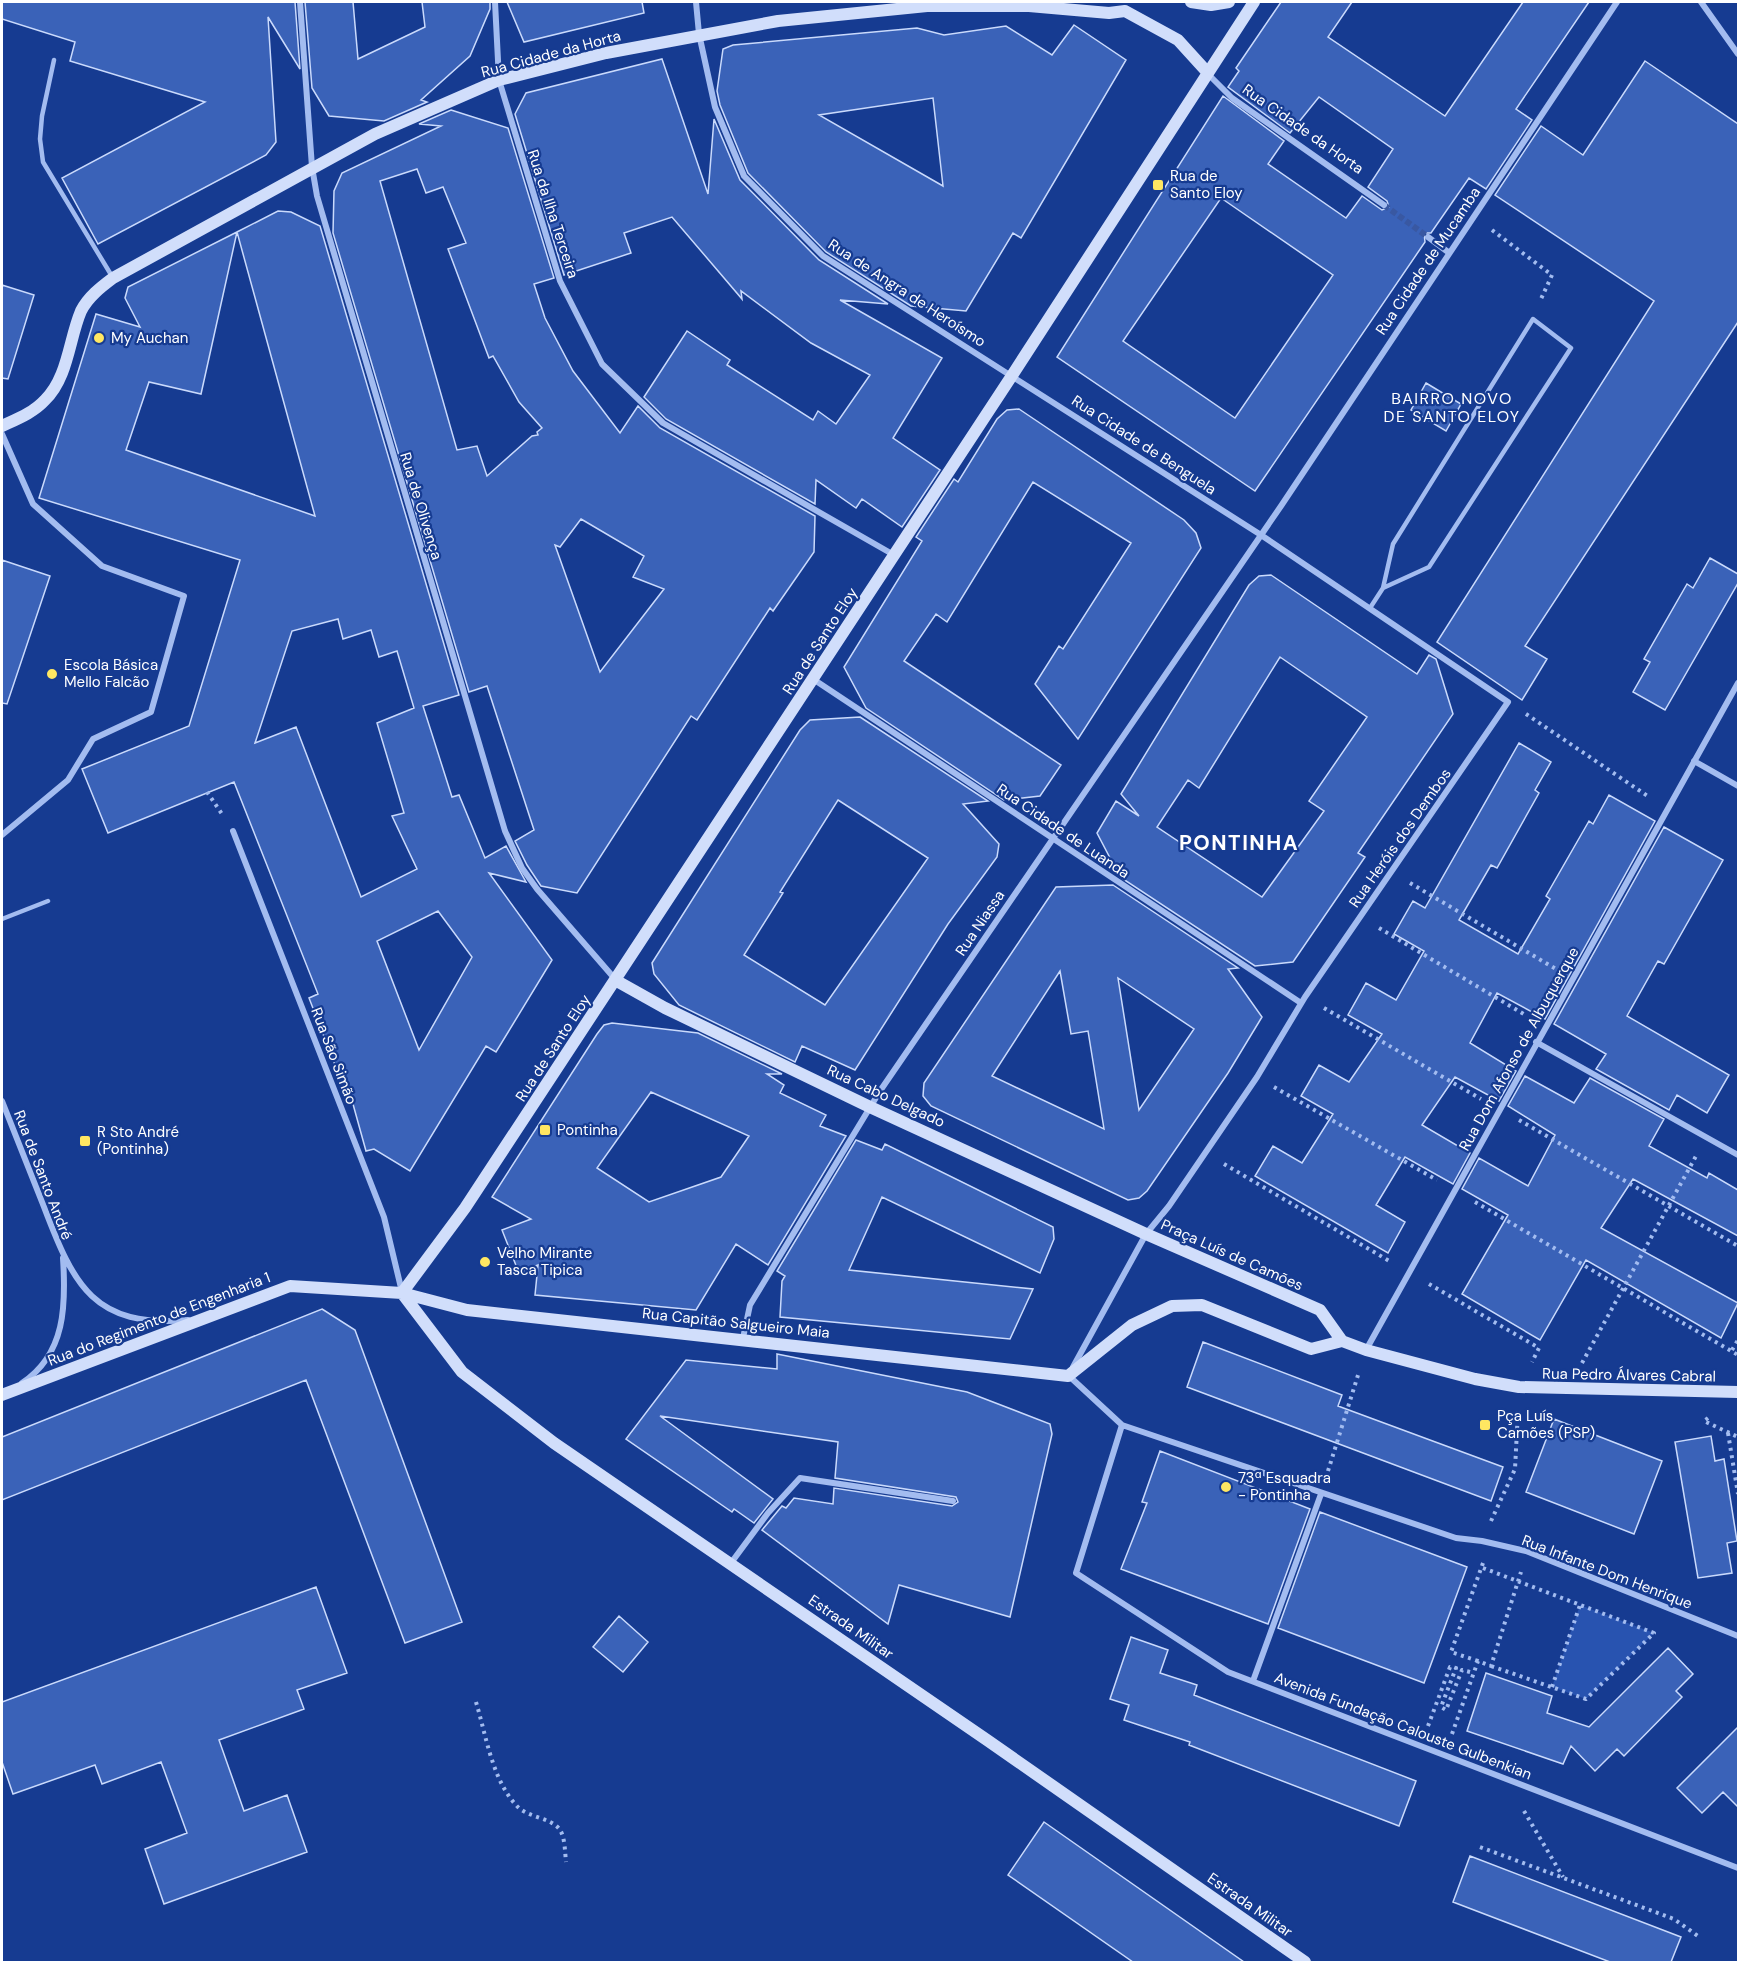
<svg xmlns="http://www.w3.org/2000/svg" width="1740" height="1964" viewBox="0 0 1740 1964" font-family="'DM Sans',sans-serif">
<rect width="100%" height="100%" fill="#163b91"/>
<path fill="#2853b0" d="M 1580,1605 L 1654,1633 L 1586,1699 L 1552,1687 Z"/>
<path fill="#3a62b8" stroke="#cadafc" stroke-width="1.5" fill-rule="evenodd" d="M 2,2 L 295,2 L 300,69 L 268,17 L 276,142 L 266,155 L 98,244 L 62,178 L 205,102 L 70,61 L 75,42 L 2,19 Z
M 305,2 L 353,2 L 358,59 L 425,27 L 422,2 L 490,2 L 490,9 L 470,56 L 421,100 L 427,102 L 384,121 L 329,116 L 312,88 Z
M 507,2 L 642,2 L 644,13 L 524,42 Z
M 1281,2 L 1352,2 L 1328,37 L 1445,116 L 1523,2 L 1589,2 L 1516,109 L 1532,120 L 1486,189 L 1469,178 L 1431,233 L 1424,233 L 1425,242 L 1255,491 L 1057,357 L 1223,96 L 1284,141 L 1268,164 L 1346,218 L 1362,196 L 1382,210 L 1389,207 L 1387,201 L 1368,187 L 1393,149 L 1319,97 L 1290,133 L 1228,87 L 1239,71 L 1236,68 ZM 1221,198 L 1333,275 L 1235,418 L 1123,341 Z
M 1074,25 L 1126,60 L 1021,238 L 1013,233 L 966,311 L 911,306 L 826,252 L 748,173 L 720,105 L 717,91 L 723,49 L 733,45 L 917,28 L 944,35 L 1006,26 L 1052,55 ZM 933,98 L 943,186 L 819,115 Z
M 662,59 L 708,194 L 714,119 L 740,180 L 819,260 L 888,304 L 840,300 L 942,358 L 893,438 L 940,470 L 902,527 L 862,499 L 856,508 L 816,480 L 815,504 L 666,419 L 644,397 L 687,331 L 730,360 L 727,365 L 813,420 L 818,411 L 836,424 L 870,375 L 811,343 L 741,291 L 742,299 L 672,217 L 624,233 L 631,253 L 564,275 L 515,114 L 526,93 Z
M 1645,61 L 1738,124 L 1738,322 L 1525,646 L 1547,659 L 1522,700 L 1437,642 L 1654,301 L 1495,195 L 1541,126 L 1583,155 Z
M 451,110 L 508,128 L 554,278 L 534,284 L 545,318 L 573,371 L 620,433 L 638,406 L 660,428 L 815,516 L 814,552 L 773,611 L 770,608 L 697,720 L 691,716 L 577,893 L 541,886 L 527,865 L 515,841 L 534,830 L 487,686 L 469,692 L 333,233 L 334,191 L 342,173 L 441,126 L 419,124 ZM 417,169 L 426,193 L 443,187 L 466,243 L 448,249 L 489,358 L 493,356 L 519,402 L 542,428 L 537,432 L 538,435 L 532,436 L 487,476 L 477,446 L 457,450 L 380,181 ZM 581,519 L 644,556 L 633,577 L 664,589 L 600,672 L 555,545 L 560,547 Z
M 278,211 L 291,212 L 320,226 L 459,695 L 423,706 L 452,797 L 459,795 L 485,858 L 506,846 L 526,882 L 489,873 L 552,960 L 496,1052 L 486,1046 L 410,1171 L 374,1149 L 366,1151 L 343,1068 L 337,1070 L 309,998 L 318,994 L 234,782 L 108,833 L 82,769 L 189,726 L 240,560 L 39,498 L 96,314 L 140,327 L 125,298 L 128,287 L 237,232 L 201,394 L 149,382 L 126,450 L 315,516 L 237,232 ZM 338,619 L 343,639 L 371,630 L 379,657 L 397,651 L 414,708 L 377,723 L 404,813 L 392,816 L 417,869 L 361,897 L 296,727 L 255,743 L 292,631 ZM 438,911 L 472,957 L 419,1050 L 377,941 Z
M 2,285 L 34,295 L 8,379 L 2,378 Z
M 1426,383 L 1461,404 L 1446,431 L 1411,410 Z
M 1019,409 L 1184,520 L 1196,533 L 1201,548 L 1078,739 L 1035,684 L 1059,646 L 1063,649 L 1131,543 L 1033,482 L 947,622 L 936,614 L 904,661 L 1061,765 L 1040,796 L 1004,800 L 866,708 L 844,667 L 922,541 L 916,537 L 954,479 L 958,482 L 997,419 L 1007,410 Z
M 1710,558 L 1738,574 L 1738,583 L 1665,710 L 1633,692 L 1650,662 L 1644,659 L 1687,584 L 1693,588 Z
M 2,560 L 50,576 L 7,704 L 2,703 Z
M 1271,575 L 1417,674 L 1429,655 L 1436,659 L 1453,714 L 1358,853 L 1365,857 L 1293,962 L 1255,966 L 1120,877 L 1097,833 L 1116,801 L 1139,816 L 1121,794 L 1249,585 L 1259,576 ZM 1280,657 L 1367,717 L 1309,801 L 1324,811 L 1262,897 L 1157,827 L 1188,780 L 1199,788 Z
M 860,717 L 988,801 L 963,804 L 999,844 L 997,857 L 948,924 L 855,1070 L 802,1046 L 795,1062 L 679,1005 L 654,974 L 652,963 L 800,730 L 810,720 ZM 838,800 L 928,858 L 825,1005 L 744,955 L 783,893 L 780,892 Z
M 1519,743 L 1551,762 L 1535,790 L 1539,793 L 1497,868 L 1491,865 L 1459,920 L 1518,954 L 1550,899 L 1546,896 L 1589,821 L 1593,824 L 1609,795 L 1655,821 L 1545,1019 L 1497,993 L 1470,1043 L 1516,1071 L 1499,1101 L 1455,1077 L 1422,1125 L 1470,1153 L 1453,1184 L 1405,1157 L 1376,1205 L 1405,1222 L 1388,1253 L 1255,1176 L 1273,1146 L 1302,1163 L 1333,1114 L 1301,1096 L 1319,1065 L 1349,1082 L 1382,1034 L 1348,1015 L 1366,983 L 1396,1000 L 1424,951 L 1394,934 L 1413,901 L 1425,908 Z
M 1664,827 L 1723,860 L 1664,964 L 1658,961 L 1627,1016 L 1729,1075 L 1707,1113 L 1677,1095 L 1669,1110 L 1596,1069 L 1606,1054 L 1554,1024 Z
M 1113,885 L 1238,968 L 1228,969 L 1262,1017 L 1228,1073 L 1147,1191 L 1139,1198 L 1128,1200 L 931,1106 L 923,1096 L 924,1083 L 1056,887 ZM 1060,971 L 1071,1034 L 1088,1031 L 1104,1129 L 992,1076 ZM 1118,978 L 1194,1029 L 1139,1110 Z
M 612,1023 L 698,1033 L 782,1074 L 767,1074 L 784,1085 L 780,1093 L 826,1115 L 820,1126 L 846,1136 L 768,1265 L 736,1244 L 696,1310 L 535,1295 L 538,1265 L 519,1273 L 502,1230 L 531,1219 L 492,1197 L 597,1034 L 604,1025 ZM 651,1092 L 749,1136 L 721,1177 L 649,1202 L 597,1168 Z
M 1525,1076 L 1574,1103 L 1590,1078 L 1664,1119 L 1649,1146 L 1707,1178 L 1709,1173 L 1738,1190 L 1738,1236 L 1633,1179 L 1601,1228 L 1738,1303 L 1721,1338 L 1586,1260 L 1540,1340 L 1462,1294 L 1508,1215 L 1462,1189 L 1479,1158 L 1528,1186 L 1555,1135 L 1508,1106 Z
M 856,1140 L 882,1150 L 885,1144 L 1053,1227 L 1054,1239 L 1040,1273 L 882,1197 L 849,1270 L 1033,1289 L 1010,1339 L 780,1317 L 782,1281 L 785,1276 L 777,1271 Z
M 322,1309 L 355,1330 L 462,1622 L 405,1643 L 306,1380 L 2,1500 L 2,1437 Z
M 1203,1342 L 1342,1395 L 1338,1406 L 1503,1467 L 1491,1501 L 1187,1387 Z
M 777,1354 L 967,1392 L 1050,1424 L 1052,1434 L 1010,1617 L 899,1585 L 888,1624 L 762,1530 L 782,1506 L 786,1508 L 794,1498 L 833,1504 L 834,1488 L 952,1506 L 958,1502 L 956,1497 L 835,1478 L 838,1442 L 660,1416 L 773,1499 L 754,1523 L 734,1509 L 732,1512 L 626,1439 L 686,1360 L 777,1369 Z
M 1554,1419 L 1662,1461 L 1634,1534 L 1526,1492 Z
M 1711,1436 L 1715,1461 L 1724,1459 L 1737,1541 L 1727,1543 L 1732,1573 L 1698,1578 L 1675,1442 Z
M 1160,1451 L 1310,1509 L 1268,1624 L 1121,1569 L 1147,1503 L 1142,1502 Z
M 1320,1512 L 1467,1567 L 1424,1683 L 1278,1628 Z
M 316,1587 L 347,1673 L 297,1690 L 304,1709 L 219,1740 L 244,1811 L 287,1795 L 307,1852 L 164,1904 L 145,1849 L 187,1833 L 161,1762 L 102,1784 L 95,1765 L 13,1794 L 2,1762 L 2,1702 Z
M 619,1616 L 648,1642 L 623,1672 L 593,1647 Z
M 1131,1637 L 1168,1650 L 1160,1673 L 1197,1685 L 1194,1695 L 1416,1781 L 1399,1826 L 1189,1745 L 1190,1742 L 1124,1720 L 1129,1705 L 1110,1699 Z
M 1668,1648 L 1693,1674 L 1676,1691 L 1682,1697 L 1624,1756 L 1617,1749 L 1595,1771 L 1571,1746 L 1563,1764 L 1467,1731 L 1486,1673 L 1552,1696 L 1547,1713 L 1589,1727 Z
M 1738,1727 L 1738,1807 L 1723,1792 L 1702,1813 L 1677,1788 Z
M 1044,1822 L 1244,1962 L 1133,1962 L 1008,1875 Z
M 1470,1856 L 1681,1937 L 1671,1962 L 1610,1962 L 1453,1902 Z"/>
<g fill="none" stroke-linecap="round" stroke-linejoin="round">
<path stroke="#3958a2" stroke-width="6" stroke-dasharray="6 3" stroke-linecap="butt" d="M 1384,205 L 1428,237"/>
<path stroke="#a3bcf0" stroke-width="4" stroke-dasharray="3 4.5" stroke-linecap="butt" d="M 1492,230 L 1552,275 L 1541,299
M 1526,714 L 1649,797
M 207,792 L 222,814
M 1410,883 L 1556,969
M 1379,928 L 1527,1016
M 1324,1008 L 1481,1099
M 1274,1087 L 1437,1180
M 1519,1120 L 1738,1246
M 1224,1164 L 1391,1262
M 1475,1202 L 1738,1355
M 1429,1284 L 1539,1348 L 1532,1362
M 1732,1350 L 1738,1340
M 1582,1363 L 1696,1156
M 1708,1418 L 1704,1421 L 1738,1437
M 1728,1433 L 1738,1494
M 1328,1471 L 1359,1372
M 1491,1521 L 1515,1469 L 1518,1411
M 1483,1568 L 1654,1633 L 1586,1699 L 1491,1666
M 1478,1661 L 1451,1652 L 1483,1563
M 1552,1687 L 1580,1605
M 476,1702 C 486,1735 492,1779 516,1805 C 527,1818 551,1817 560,1830 C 565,1837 565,1853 566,1862
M 1428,1726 L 1450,1667 L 1456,1668 L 1441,1707 L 1446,1710 L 1462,1670 L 1474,1673
M 1452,1734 L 1478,1661 L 1491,1666 L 1521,1572
M 1524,1811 L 1563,1877
M 1480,1847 L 1674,1919 L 1698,1936"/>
<path stroke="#a3bcf0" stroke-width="4.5" d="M 54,60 L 42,116 L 40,139 L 43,162 L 113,278
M 1370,608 L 1383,588 L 1393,544 L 1533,319 L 1571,348 L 1429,567 L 1383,588
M 2,919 L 48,901"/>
<path stroke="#a3bcf0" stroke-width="6" d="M 300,2 L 312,167 L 317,196 L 505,831 L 522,868 L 537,889 L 615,979
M 495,2 L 499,80 L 560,281 L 602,364 L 663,423 L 894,555
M 696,2 L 699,34 L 715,107 L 744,176 L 823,256 L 1261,535 L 1508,702 L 1305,997 L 1257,1077 L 1169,1206 L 1146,1234 L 1073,1367
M 1701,2 L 1738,54
M 1208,74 L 1232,98 L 1384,205
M 1428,237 L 1448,252
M 2,434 L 33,504 L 102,566 L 184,596 L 151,712 L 93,739 L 68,780 L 2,835
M 813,679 L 1301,1003
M 1694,761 L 1738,786
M 233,831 L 384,1217 L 402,1292
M 1536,1042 L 1738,1155
M 2,1101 C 16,1136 30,1172 44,1207 C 74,1286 94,1328 188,1320
M 743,1338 L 750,1305 L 880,1091 L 1281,506 L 1617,2
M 1366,1350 L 1738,683
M 1069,1376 L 1122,1425 L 1456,1538 L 1482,1541 L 1526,1551 L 1738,1636
M 22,1383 C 66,1354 66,1304 63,1258
M 1122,1425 L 1076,1573 L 1228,1672 L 1738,1868
M 731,1563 L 768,1513 L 800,1478 L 953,1501
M 1253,1681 L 1321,1494"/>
<path stroke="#d1defb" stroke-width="12" d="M 1191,2 L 1211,5 L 1229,2
M 1125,11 L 1178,40 L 1208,73
M 2,426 C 17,419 33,413 45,400 C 68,378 69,339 81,311 C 88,297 101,287 113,278 L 375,134 L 499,80 L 606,53 L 778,21 L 927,6 L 1029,6 L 1109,13 L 1125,11
M 615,980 L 665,1008 L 870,1107 L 1146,1234 L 1320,1310 L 1342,1341 L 1366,1350 L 1475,1379 L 1519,1387 L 1738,1392
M 402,1293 L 465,1208 L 1013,374 L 1254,2
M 402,1293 L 462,1372 L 554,1443 L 987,1740 L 1305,1962
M 2,1395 L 290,1286 L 402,1293 L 467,1310 L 1068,1376 L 1132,1325 L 1172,1306 L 1202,1305 L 1311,1349 L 1342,1341"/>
</g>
<g fill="#ffe762" stroke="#163b91" stroke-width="2">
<rect x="1152" y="179" width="12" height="12" rx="3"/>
<circle cx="99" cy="338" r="6"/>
<circle cx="52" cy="674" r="6"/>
<rect x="539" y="1124" width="12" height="12" rx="3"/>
<rect x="79" y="1135" width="12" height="12" rx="3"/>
<circle cx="485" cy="1262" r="6"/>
<rect x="1479" y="1419" width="12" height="12" rx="3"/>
<circle cx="1226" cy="1487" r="6"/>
</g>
<g text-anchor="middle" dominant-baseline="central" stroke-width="4.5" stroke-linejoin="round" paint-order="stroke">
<g font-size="15" fill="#fff" stroke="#163b91">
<text transform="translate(551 54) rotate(-15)">Rua Cidade da Horta</text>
<text transform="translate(1303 129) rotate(35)">Rua Cidade da Horta</text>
<text transform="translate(553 214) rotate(72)">Rua da Ilha Terceira</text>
<text transform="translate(1428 261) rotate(-56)">Rua Cidade de Mucamba</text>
<text transform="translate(907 293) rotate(33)">Rua de Angra de Heroísmo</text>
<text transform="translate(1144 445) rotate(33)">Rua Cidade de Benguela</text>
<text transform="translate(421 506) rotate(73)">Rua de Olivença</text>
<text transform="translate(820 641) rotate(-57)">Rua de Santo Eloy</text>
<text transform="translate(1063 831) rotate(34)">Rua Cidade de Luanda</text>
<text transform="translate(1400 838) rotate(-55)">Rua Heróis dos Dembos</text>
<text transform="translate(980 923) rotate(-56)">Rua Niassa</text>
<text transform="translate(553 1048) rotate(-57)">Rua de Santo Eloy</text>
<text transform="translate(1519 1049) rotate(-61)">Rua Dom Afonso de Albuquerque</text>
<text transform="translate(334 1056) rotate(69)">Rua São Simão</text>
<text transform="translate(886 1096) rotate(25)">Rua Cabo Delgado</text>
<text transform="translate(43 1175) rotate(69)">Rua de Santo André</text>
<text transform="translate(1232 1255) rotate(24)">Praça Luís de Camões</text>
<text transform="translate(159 1319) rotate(-21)">Rua do Regimento de Engenharia 1</text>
<text transform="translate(736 1323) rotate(6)">Rua Capitão Salgueiro Maia</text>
<text transform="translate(1629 1375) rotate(1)">Rua Pedro Álvares Cabral</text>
<text transform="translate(1607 1572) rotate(21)">Rua Infante Dom Henrique</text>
<text transform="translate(851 1627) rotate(35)">Estrada Militar</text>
<text transform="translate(1403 1726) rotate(21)">Avenida Fundação Calouste Gulbenkian</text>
<text transform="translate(1250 1905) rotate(35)">Estrada Militar</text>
</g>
<g font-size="15" fill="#fff" stroke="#163b91" text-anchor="start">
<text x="1170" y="176">Rua de<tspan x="1170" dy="17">Santo Eloy</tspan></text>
<text x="111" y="338">My Auchan</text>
<text x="64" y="665">Escola Básica<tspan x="64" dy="17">Mello Falcão</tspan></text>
<text x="557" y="1130">Pontinha</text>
<text x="97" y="1132">R Sto André<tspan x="97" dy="17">(Pontinha)</tspan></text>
<text x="497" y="1253">Velho Mirante<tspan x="497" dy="17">Tasca Tipica</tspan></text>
<text x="1497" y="1416">Pça Luís<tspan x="1497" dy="17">Camões (PSP)</tspan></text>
<text x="1238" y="1478">73ª Esquadra<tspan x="1238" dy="17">- Pontinha</tspan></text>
</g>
<g font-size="16" letter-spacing="1.5" fill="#fff" stroke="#163b91">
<text x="1452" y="398">BAIRRO NOVO<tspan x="1452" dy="18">DE SANTO ELOY</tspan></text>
</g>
<g font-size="21" font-weight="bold" letter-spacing="1.5" fill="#fff" stroke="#163b91">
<text x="1239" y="843">PONTINHA</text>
</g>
</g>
<rect width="1740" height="1964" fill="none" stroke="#ffffff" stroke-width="6"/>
</svg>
